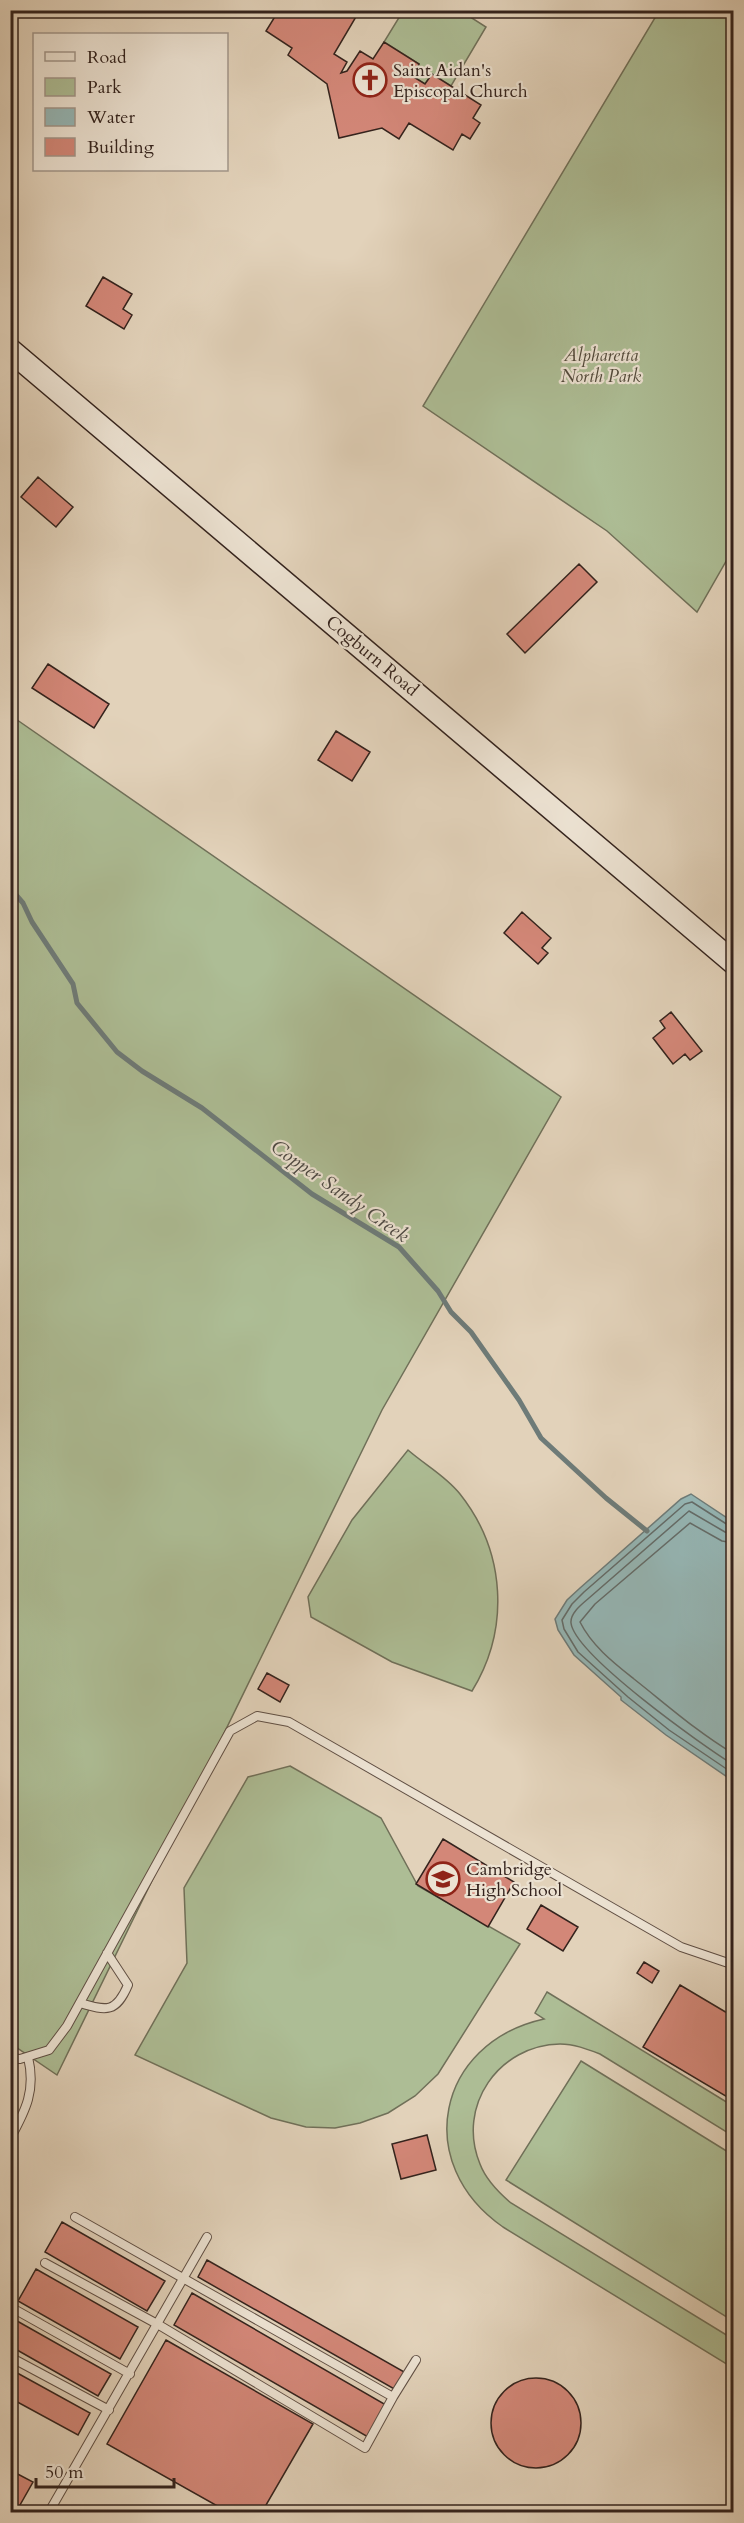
<svg xmlns="http://www.w3.org/2000/svg" width="744" height="2523" viewBox="0 0 744 2523" font-family="Cardo,serif">
<rect width="100%" height="100%" fill="#e2d2ba"/>
<filter id="stains"><feTurbulence type="fractalNoise" baseFrequency=".00333" numOctaves="4"/><feColorMatrix values="0 0 0 0 .2 0 0 0 0 .09 0 0 0 0 .02 0 0 0 .5 -.17"/></filter>
<radialGradient id="worn" r=".72"><stop offset=".6" stop-color="#630" stop-opacity="0"/><stop offset="1" stop-color="#630" stop-opacity=".3"/></radialGradient>
<path fill="#adbd95" stroke="#707059" stroke-width="1.5" d="M 403,11 L 461,11 L 486,27 L 451,86 L 432,74 L 425,84 L 412,76 L 419,64 L 384,42 Z
M 659,11 L 733,11 L 733,549 L 697,612 L 607,531 L 423,406 Z
M 10,715 L 561,1097 L 382,1410 L 57,2075 L 10,2043 Z
M 408,1450 C 425,1465 446,1476 460,1494 C 506,1552 510,1629 472,1691 L 392,1662 L 311,1617 L 308,1597 L 352,1520 Z
M 290,1766 L 381,1818 L 418,1886 L 520,1944 L 438,2074 L 415,2096 L 388,2113 L 360,2123 L 335,2128 L 306,2127 L 271,2118 L 135,2055 L 187,1963 L 184,1888 L 248,1777 Z
M 547,1992 L 733,2106 L 733,2136 L 600,2054 C 587,2049 574,2044 560,2044 C 499,2045 456,2106 480,2164 C 486,2180 498,2192 511,2203 L 733,2339 L 733,2368 L 503,2227 C 412,2164 436,2043 544,2019 L 535,2013 Z
M 581,2061 L 733,2155 L 733,2321 L 506,2180 Z"/>
<path fill="#95b6b5" stroke="#6e7b78" stroke-width="1.5" d="M 691,1494 L 733,1522 L 733,1781 L 666,1735 L 621,1700 L 621,1697 L 574,1655 L 558,1630 L 555,1619 L 567,1600 L 580,1588 L 681,1499 Z"/>
<g fill="none" stroke-linecap="round" stroke-linejoin="round">
<path stroke="#646c69" stroke-width="1.5" d="M 734,1526 L 728,1525 L 692,1502 L 685,1504 L 584,1592 L 572,1604 L 562,1620 L 564,1629 L 578,1652 L 628,1697 L 669,1730 L 734,1774
M 734,1534 L 725,1532 L 689,1511 L 589,1598 C 582,1604 570,1613 571,1623 C 575,1655 703,1746 734,1765
M 734,1543 L 722,1541 L 690,1523 L 595,1604 L 580,1622 C 592,1646 614,1663 634,1679 C 667,1705 697,1732 734,1754"/>
<path stroke="#6e7b78" stroke-width="5" d="M 10,888 L 23,903 L 32,922 L 73,984 L 77,1003 L 117,1052 L 142,1071 L 202,1108 L 312,1194 L 399,1247 L 438,1291 L 451,1312 L 471,1332 L 519,1400 L 541,1438 L 606,1498 L 647,1531"/>
</g>
<path fill="#d38778" stroke="#34231d" stroke-width="1.5" d="M 279,10 L 360,10 L 334,54 L 347,62 L 341,73 L 347,71 L 360,51 L 373,59 L 384,42 L 419,64 L 412,76 L 425,84 L 432,74 L 481,105 L 473,118 L 480,123 L 470,139 L 462,134 L 453,150 L 409,123 L 399,139 L 382,128 L 339,138 L 327,84 L 288,55 L 292,48 L 266,31 Z
M 103,277 L 132,294 L 123,309 L 132,315 L 124,329 L 86,306 Z
M 38,477 L 73,507 L 56,527 L 21,497 Z
M 579,564 L 597,582 L 525,653 L 507,634 Z
M 48,664 L 109,704 L 94,728 L 32,688 Z
M 336,731 L 370,752 L 352,781 L 318,760 Z
M 522,912 L 551,938 L 542,948 L 548,953 L 538,964 L 504,933 Z
M 671,1012 L 702,1051 L 690,1060 L 685,1054 L 673,1064 L 653,1038 L 665,1028 L 660,1021 Z
M 267,1673 L 289,1685 L 280,1702 L 258,1689 Z
M 443,1839 L 514,1882 L 488,1927 L 416,1884 Z
M 541,1905 L 578,1927 L 563,1951 L 527,1929 Z
M 644,1962 L 659,1971 L 652,1983 L 637,1973 Z
M 680,1985 L 734,2017 L 734,2101 L 643,2047 Z
M 427,2135 L 436,2170 L 401,2179 L 392,2144 Z
M 62,2222 L 165,2281 L 147,2311 L 45,2252 Z
M 207,2260 L 406,2373 L 396,2390 L 198,2277 Z
M 36,2269 L 138,2327 L 120,2359 L 18,2301 Z
M 192,2293 L 386,2405 L 368,2437 L 174,2325 Z
M 10,2317 L 111,2374 L 98,2396 L 10,2346 Z
M 166,2340 L 313,2424 L 262,2512 L 228,2512 L 107,2444 Z
M 10,2369 L 90,2413 L 78,2435 L 10,2398 Z
M491 2423a45 45 0 1 1 90 0a45 45 0 1 1-90 0Z
M 10,2470 L 33,2482 L 16,2512 L 10,2512 Z
M 474,2506 L 488,2507 L 500,2512 L 456,2512 Z"/>
<g fill="none" stroke-linecap="round" stroke-linejoin="round">
<g stroke="#604f44" stroke-width="10">
<path id="lane" d="M 80,2003 C 107,2011 116,2013 128,1985 L 107,1953
M 10,2058 L 20,2059 L 49,2050 L 67,2026 L 230,1731 L 257,1716 L 289,1722 L 681,1947 L 734,1965
M 10,2139 C 26,2110 36,2090 28,2057
M 75,2217 L 393,2397 L 416,2360
M 45,2263 L 159,2325 L 365,2448 L 393,2397
M 14,2309 L 130,2374
M 10,2357 L 109,2410
M 49,2512 L 207,2237"/>
</g>
<g stroke="#34231d" stroke-width="25">
<path id="secondary" d="M 10,350 L 734,963"/>
</g>
<use href="#lane" stroke="#ece2d2" stroke-width="8"/>
<use href="#secondary" stroke="#ece2d2" stroke-width="22"/>
</g>
<defs>
<g id="church-ring" transform="scale(1.725)"><circle r="9.5" fill="#ece2d2" stroke="#8f2418" stroke-width="1.5"/><path d="M-1.2-6h2.4v3.5h3.3v2.4h-3.3V6h-2.4V-.1h-3.3v-2.4h3.3Z" fill="#8f2418"/></g>
<g id="school-ring" transform="scale(1.725)"><circle r="9.5" fill="#ece2d2" stroke="#8f2418" stroke-width="1.5"/><path d="M0-5L7-2L0 1L-7-2ZM-4 1L0 2.5L4 1V4Q0 6-4 4Z" fill="#8f2418"/></g>
</defs>
<g fill-rule="evenodd">
<use href="#church-ring" x="370" y="80"/>
<use href="#school-ring" x="443" y="1879"/>
</g>
<g text-anchor="middle" dominant-baseline="central" stroke-width="4.5" stroke-linejoin="round" paint-order="stroke">
<g font-size="18" fill="#34231d" stroke="#ece2d2" text-anchor="start">
<text x="393" y="70">Saint Aidan's<tspan x="393" dy="21">Episcopal Church</tspan></text>
<text x="466" y="1869">Cambridge<tspan x="466" dy="21">High School</tspan></text>
</g>
<g font-size="18" font-style="italic" fill="#524a3b" stroke="#ece2d2">
<text x="601" y="355">Alpharetta<tspan x="601" dy="21">North Park</tspan></text>
</g>
<g font-size="18" fill="#34231d" stroke="#ece2d2">
<text transform="translate(372 656) rotate(40)">Cogburn Road</text>
</g>
<g font-size="20" font-style="italic" fill="#4c4843" stroke="#ece2d2">
<text transform="translate(340 1191) rotate(35)">Copper Sandy Creek</text>
</g>
</g>
<rect width="744" height="2523" fill="none" stroke="#e2d2ba" stroke-width="36"/>
<rect x="12" y="12" width="720" height="2499" fill="none" stroke="#34231d" stroke-width="3"/>
<rect x="18" y="18" width="708" height="2487" fill="none" stroke="#34231d" stroke-width="1.5"/>
<rect x="33" y="33" width="195" height="138" fill="#ece2d2" stroke="#a2968a" stroke-width="1.5"/>
<rect x="45" y="52" width="30" height="9" fill="#ece2d2" stroke="#a2968a" stroke-width="1.5"/>
<text x="87" y="63" font-size="18" fill="#34231d">Road</text>
<rect x="45" y="78" width="30" height="18" fill="#adbd95" stroke="#a2968a" stroke-width="1.5"/>
<text x="87" y="93" font-size="18" fill="#34231d">Park</text>
<rect x="45" y="108" width="30" height="18" fill="#95b6b5" stroke="#a2968a" stroke-width="1.5"/>
<text x="87" y="123" font-size="18" fill="#34231d">Water</text>
<rect x="45" y="138" width="30" height="18" fill="#d38778" stroke="#a2968a" stroke-width="1.5"/>
<text x="87" y="153" font-size="18" fill="#34231d">Building</text>
<path d="M36 2478v9h138v-9" fill="none" stroke="#34231d" stroke-width="3"/>
<text x="45" y="2478" font-size="18" fill="#34231d" stroke="#ece2d2" stroke-width="4.5" paint-order="stroke">50 m</text>
<rect width="100%" height="100%" filter="url(#stains)"/>
<rect width="100%" height="100%" fill="url(#worn)"/>
</svg>
